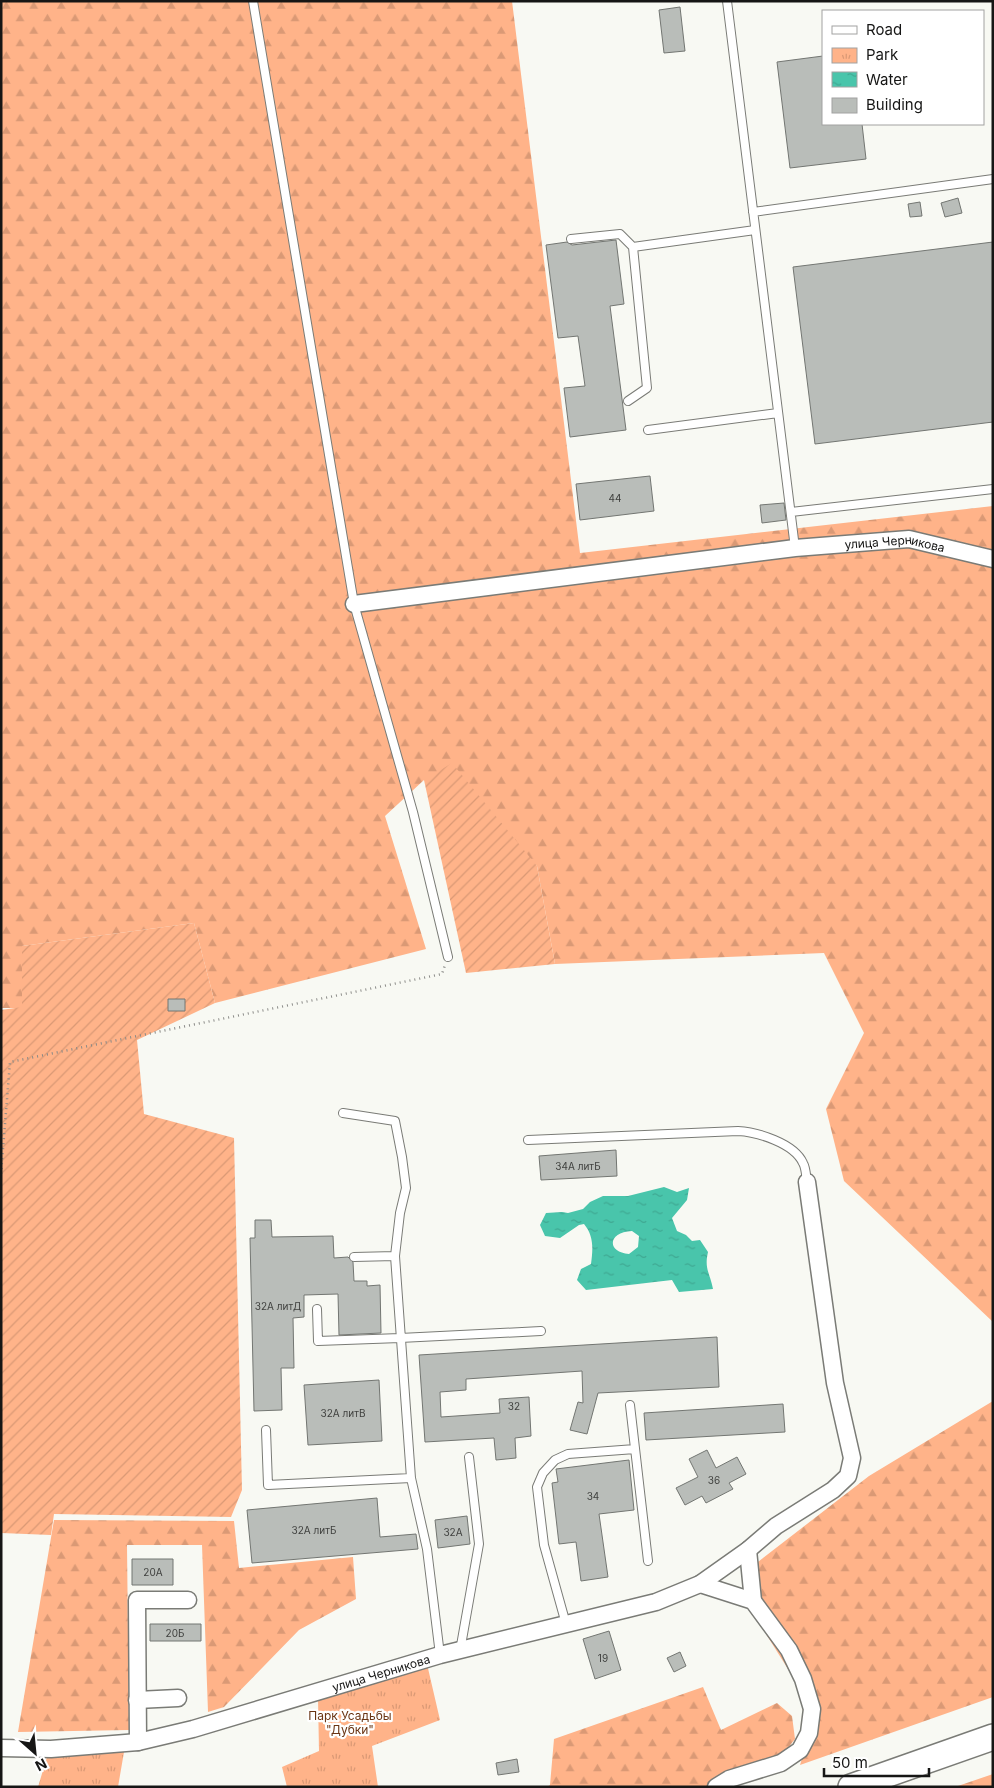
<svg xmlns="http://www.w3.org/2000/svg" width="994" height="1788" viewBox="0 0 994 1788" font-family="Inter,sans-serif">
<defs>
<pattern id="forest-firs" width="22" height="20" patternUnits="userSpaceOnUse" patternTransform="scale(1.25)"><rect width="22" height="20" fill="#ffb389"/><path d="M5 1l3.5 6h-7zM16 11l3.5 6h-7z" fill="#da9975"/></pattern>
<pattern id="park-tufts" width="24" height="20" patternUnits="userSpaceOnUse" patternTransform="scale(1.25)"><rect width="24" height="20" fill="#ffb389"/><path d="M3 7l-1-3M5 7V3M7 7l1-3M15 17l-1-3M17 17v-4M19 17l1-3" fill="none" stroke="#da9975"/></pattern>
<pattern id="garden-furrows" width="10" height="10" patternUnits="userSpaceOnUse" patternTransform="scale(1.25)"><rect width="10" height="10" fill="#ffb389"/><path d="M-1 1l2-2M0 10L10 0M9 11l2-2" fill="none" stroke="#da9975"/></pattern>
<pattern id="water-ripples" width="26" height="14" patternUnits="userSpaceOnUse" patternTransform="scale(1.25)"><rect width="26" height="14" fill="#49c5ab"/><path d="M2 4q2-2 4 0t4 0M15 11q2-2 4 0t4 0" fill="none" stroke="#3fa892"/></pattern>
</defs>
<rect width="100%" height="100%" fill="#f8f9f3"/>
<path fill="url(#forest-firs)" d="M 1,1 L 512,1 L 580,553 L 993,506 L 993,1322 L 844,1181 L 826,1109 L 864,1033 L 824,953 L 555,964 L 537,866 L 424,780 L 385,816 L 426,949 L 215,1003 L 194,923 L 22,946 L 22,1008 L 1,1008 Z
M 993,1401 L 993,1697 L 800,1765 L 805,1749 L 805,1722 L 798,1685 L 766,1634 L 754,1565 L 869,1476 Z
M 54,1520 L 234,1521 L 239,1568 L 353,1557 L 356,1599 L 299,1630 L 224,1707 L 208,1712 L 202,1545 L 127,1545 L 129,1730 L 18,1732 Z
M 703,1687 L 721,1730 L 777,1703 L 792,1716 L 795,1739 L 780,1758 L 721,1787 L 547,1787 L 550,1785 L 554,1739 Z
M 993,1774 L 993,1787 L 955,1787 Z"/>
<path fill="url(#park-tufts)" d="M 427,1664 L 440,1720 L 372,1746 L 378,1787 L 287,1787 L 282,1767 L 319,1751 L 318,1699 Z
M 108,1744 L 124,1752 L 118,1787 L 38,1787 L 50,1747 Z"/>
<path fill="url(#garden-furrows)" d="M 452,763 L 537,866 L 555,964 L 466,973 L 424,780 Z
M 194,923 L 215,1003 L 137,1040 L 144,1114 L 234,1138 L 242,1490 L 231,1517 L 54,1514 L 51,1535 L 1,1533 L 1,1010 L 22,1007 L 22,946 Z"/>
<path fill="url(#water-ripples)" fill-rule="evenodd" d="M 664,1187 L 677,1192 L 689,1188 L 687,1200 L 672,1218 L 677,1231 L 686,1235 L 692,1241 L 700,1240 L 708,1252 C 704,1269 710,1273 713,1289 L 679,1292 L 672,1280 L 586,1290 L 577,1280 L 581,1269 L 591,1264 C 593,1249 594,1236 584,1224 L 579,1225 L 560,1238 L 545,1236 L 540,1225 L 546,1213 L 562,1212 L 568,1213 L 583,1209 L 590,1202 L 603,1196 L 628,1196 ZM 632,1231 L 639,1236 L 638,1247 L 629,1254 C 606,1252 608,1232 632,1231 Z"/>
<path fill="#b9bdb9" stroke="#737672" d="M 680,7 L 685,51 L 664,53 L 659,10 Z
M 823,56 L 823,124 L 862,124 L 866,159 L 790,168 L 777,62 Z
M 958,198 L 962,213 L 945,217 L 941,203 Z
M 920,202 L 922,216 L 910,217 L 908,204 Z
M 616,240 L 624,304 L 610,306 L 626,430 L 570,437 L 564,388 L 585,386 L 578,336 L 558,338 L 546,245 L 567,242 L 572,245 Z
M 993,242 L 993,422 L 815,444 L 793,267 Z
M 650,476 L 654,511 L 580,520 L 576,484 Z
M 784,503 L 786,520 L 762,523 L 760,505 Z
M 168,999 L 185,999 L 185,1011 L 168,1011 Z
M 616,1150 L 617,1176 L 541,1180 L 539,1156 Z
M 255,1220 L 271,1220 L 272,1237 L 333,1236 L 334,1258 L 348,1257 L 353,1262 L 354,1281 L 367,1281 L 367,1286 L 380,1285 L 381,1333 L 339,1335 L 338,1294 L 304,1295 L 304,1317 L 293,1318 L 294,1368 L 281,1368 L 282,1410 L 254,1411 L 250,1238 L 255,1238 Z
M 717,1337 L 719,1387 L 598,1393 L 587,1434 L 570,1430 L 578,1402 L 583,1403 L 582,1371 L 466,1379 L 466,1390 L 440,1392 L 441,1417 L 500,1413 L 499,1399 L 529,1397 L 531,1436 L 515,1438 L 516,1458 L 496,1460 L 494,1438 L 425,1442 L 419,1355 Z
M 379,1380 L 382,1441 L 308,1445 L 304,1385 Z
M 783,1404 L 785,1432 L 646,1440 L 644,1413 Z
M 707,1450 L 716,1468 L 737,1457 L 746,1474 L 729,1483 L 733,1489 L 706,1503 L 702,1496 L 685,1505 L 676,1488 L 698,1477 L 689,1459 Z
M 629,1460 L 634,1510 L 599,1514 L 608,1577 L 581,1581 L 576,1542 L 559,1544 L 552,1483 L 558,1482 L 556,1469 Z
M 377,1498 L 380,1537 L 416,1534 L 418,1549 L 252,1563 L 247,1510 Z
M 467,1516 L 470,1544 L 438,1548 L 435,1520 Z
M 132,1559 L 173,1559 L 173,1585 L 132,1585 Z
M 150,1624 L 201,1624 L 201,1641 L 150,1641 Z
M 609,1631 L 621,1670 L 595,1679 L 583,1639 Z
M 680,1652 L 686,1666 L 674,1672 L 667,1658 Z
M 517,1759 L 519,1772 L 498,1775 L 496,1763 Z"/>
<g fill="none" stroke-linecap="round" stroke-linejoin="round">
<g stroke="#7a7b76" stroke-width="10">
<path id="lane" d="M 253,1 L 354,604 L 413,812 L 448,957
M 727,1 L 795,548
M 753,212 L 993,179
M 571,239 L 620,234 L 633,247
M 628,401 L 647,388 L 633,247 L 755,230
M 648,430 L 778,413
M 791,512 L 993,489
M 343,1113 L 395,1121 L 402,1157 L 406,1188 L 400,1213 L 395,1256 L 411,1478 L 427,1549 L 440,1655
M 528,1140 L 738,1131 C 757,1132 794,1143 803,1163 C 806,1168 806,1176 807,1182
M 354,1257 L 395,1256
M 317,1309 L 318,1341 L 400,1338 L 541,1331
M 630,1405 L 648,1561
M 266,1430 L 268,1485 L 411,1478
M 566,1624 L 544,1545 L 537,1487 L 543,1473 L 555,1460 L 568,1454 L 635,1449
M 460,1651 L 479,1544 L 469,1457"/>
</g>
<g stroke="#7a7b76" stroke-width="19">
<g id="street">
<path id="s1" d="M 354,604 L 795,548 L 909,539 L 993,559"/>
<path d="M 748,1550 L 753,1601"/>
<path d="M 700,1584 L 753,1601 L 789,1650 L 803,1679 L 812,1709 L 809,1733 L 800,1750 L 781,1763 L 729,1779 L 716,1787"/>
<path d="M 137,1700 L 178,1698"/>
<path d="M 138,1742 L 137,1600 L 188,1600"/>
<path id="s2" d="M 1,1748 L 51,1749 L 138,1742 L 193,1729 L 440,1655 L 656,1602 L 700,1584 L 748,1550 L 776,1526 L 833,1490 L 848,1476 L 852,1458 L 835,1383 L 807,1182"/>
</g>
</g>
<g stroke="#7a7b76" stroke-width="28">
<path id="primary" d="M 851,1787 L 993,1737"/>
</g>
<path stroke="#8a8a87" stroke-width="2.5" stroke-dasharray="1 4" stroke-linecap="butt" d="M 1,1174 L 10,1062 L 442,974 L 445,965"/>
<use href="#lane" stroke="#fff" stroke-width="8"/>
<use href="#street" stroke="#fff" stroke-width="16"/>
<use href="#primary" stroke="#fff" stroke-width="25"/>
</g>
<g text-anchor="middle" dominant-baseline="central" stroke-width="4.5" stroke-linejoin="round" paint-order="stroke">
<g font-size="10" fill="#3f403e">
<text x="615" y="498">44</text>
<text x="578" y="1166">34А литБ</text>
<text x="278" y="1306">32А литД</text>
<text x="514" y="1406">32</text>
<text x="343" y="1413">32А литВ</text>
<text x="714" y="1480">36</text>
<text x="593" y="1496">34</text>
<text x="314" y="1530">32А литБ</text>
<text x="453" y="1532">32А</text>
<text x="153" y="1572">20А</text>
<text x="175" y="1633">20Б</text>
<text x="603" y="1658">19</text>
</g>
<g font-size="12" fill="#161615" stroke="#fff">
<text stroke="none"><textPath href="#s1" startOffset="545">улица Черникова</textPath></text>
<text stroke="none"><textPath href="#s2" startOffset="390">улица Черникова</textPath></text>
</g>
<g font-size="12" fill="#6a3514" stroke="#fff">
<text x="350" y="1715">Парк Усадьбы<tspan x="350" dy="14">"Дубки"</tspan></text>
</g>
</g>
<rect width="994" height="1788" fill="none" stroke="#161615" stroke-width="5"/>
<rect x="822" y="10" width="162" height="115" fill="#ffffff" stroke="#a2a2a1"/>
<rect x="832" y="26" width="25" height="8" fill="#ffffff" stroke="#a2a2a1"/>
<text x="866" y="35" font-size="15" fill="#161615">Road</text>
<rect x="832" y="48" width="25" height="15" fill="url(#park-tufts)" stroke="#a2a2a1"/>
<text x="866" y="60" font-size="15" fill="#161615">Park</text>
<rect x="832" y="72" width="25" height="15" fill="url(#water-ripples)" stroke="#a2a2a1"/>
<text x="866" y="85" font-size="15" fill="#161615">Water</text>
<rect x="832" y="98" width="25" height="15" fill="#b9bdb9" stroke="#a2a2a1"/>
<text x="866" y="110" font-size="15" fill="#161615">Building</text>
<g transform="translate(35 1753) rotate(153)" stroke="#ffffff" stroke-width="4" paint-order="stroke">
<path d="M0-4L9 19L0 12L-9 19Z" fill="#161615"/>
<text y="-8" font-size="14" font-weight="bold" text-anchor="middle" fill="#161615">N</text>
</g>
<path d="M824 1768v8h105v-8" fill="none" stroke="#161615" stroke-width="2.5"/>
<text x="832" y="1768" font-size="15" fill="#161615" stroke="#ffffff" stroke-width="4" paint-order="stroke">50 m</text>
</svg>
